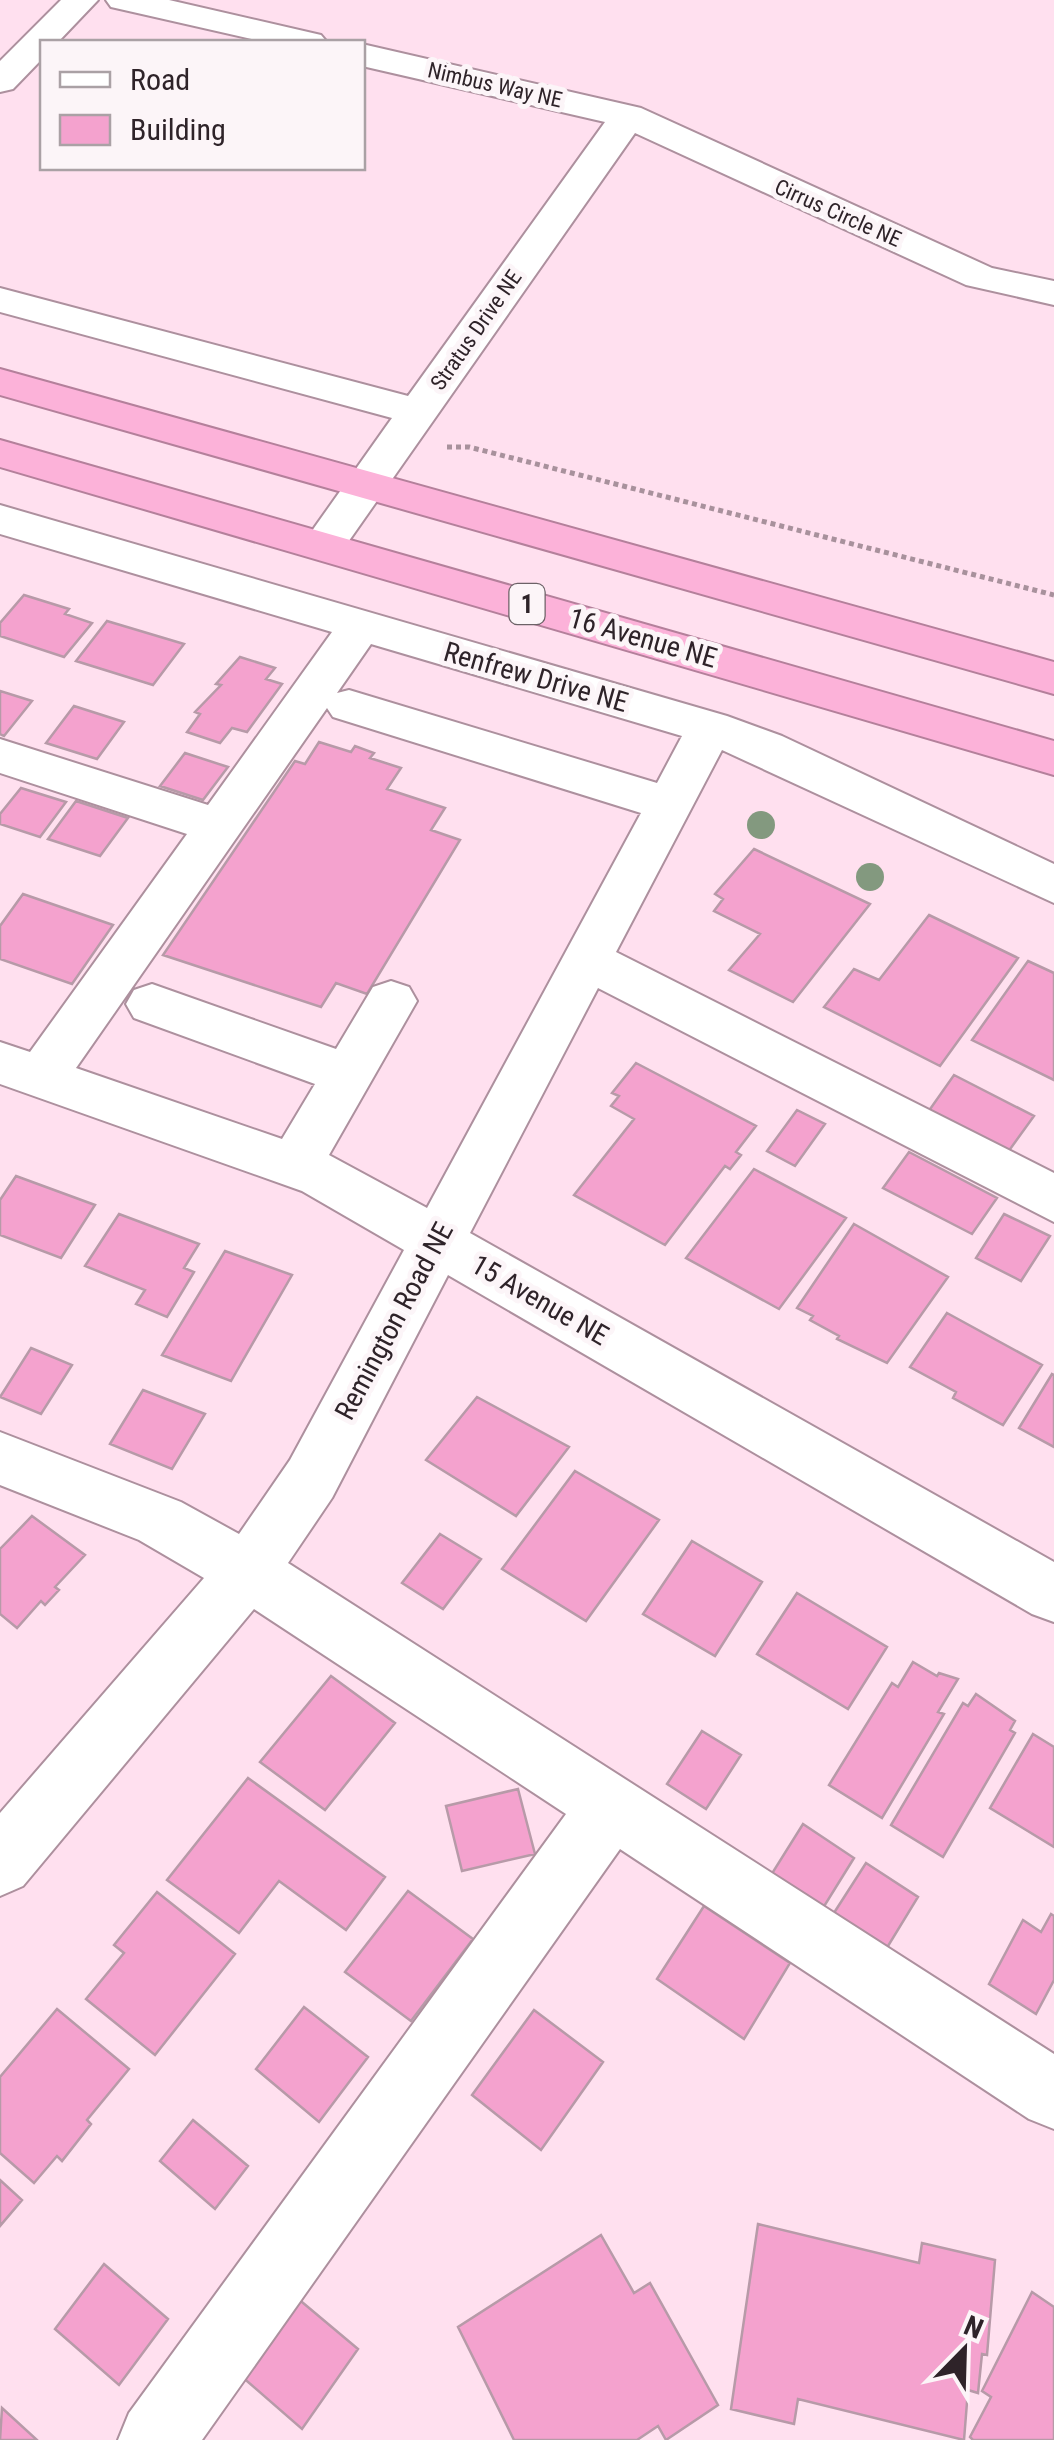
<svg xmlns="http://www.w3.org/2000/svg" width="1054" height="2440" viewBox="0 0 1054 2440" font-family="'Roboto Condensed',sans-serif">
<rect width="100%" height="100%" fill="#ffe0ef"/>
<path fill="#f4a2ce" stroke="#b79aa8" stroke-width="2.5" d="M 24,595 L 69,609 L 65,614 L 92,623 L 64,657 L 0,636 L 0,623 Z
M 107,621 L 184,644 L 153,685 L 76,661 Z
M 240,657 L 275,668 L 266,679 L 282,684 L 247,732 L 232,728 L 220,743 L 187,732 L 200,714 L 195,712 L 221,685 L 216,684 Z
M 0,691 L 32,701 L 4,736 L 0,734 Z
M 74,706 L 124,722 L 97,759 L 46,743 Z
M 319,742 L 351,752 L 355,746 L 374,753 L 370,758 L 401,768 L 387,789 L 445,808 L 431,830 L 460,840 L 367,994 L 336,983 L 321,1007 L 163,955 L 295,761 L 305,764 Z
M 185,753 L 228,767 L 203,800 L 160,786 Z
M 21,788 L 66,802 L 40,837 L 0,824 L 0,814 Z
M 76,801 L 128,818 L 100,856 L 48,839 Z
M 754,849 L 870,904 L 793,1002 L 729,970 L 760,934 L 714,911 L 723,899 L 715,894 Z
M 23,894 L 113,925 L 72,984 L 0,959 L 0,926 Z
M 929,915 L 1018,958 L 940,1066 L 824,1007 L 854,969 L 879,980 Z
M 1028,961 L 1054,973 L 1054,1080 L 972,1040 Z
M 636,1063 L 756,1126 L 736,1152 L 741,1155 L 730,1169 L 725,1166 L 665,1245 L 574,1195 L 634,1119 L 611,1106 L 619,1096 L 612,1093 Z
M 954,1075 L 1034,1116 L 1008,1152 L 928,1112 Z
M 797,1110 L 825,1124 L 795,1166 L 767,1151 Z
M 909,1152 L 997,1198 L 972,1234 L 883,1188 Z
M 754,1169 L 846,1218 L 779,1309 L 686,1258 Z
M 16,1176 L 95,1205 L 61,1258 L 0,1235 L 0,1200 Z
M 119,1214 L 199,1244 L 184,1268 L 194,1272 L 167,1317 L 136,1304 L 145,1290 L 85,1266 Z
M 1004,1214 L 1050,1236 L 1021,1281 L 976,1258 Z
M 854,1224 L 948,1277 L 887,1363 L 837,1339 L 839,1336 L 810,1320 L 813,1316 L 797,1308 Z
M 225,1251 L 292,1275 L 231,1381 L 162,1355 Z
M 947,1313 L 1042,1365 L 1003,1425 L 953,1398 L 956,1392 L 910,1367 Z
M 31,1348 L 72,1365 L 41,1414 L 0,1397 Z
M 1052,1374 L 1054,1375 L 1054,1447 L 1019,1428 Z
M 143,1390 L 205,1414 L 172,1469 L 110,1444 Z
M 477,1397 L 569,1447 L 516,1516 L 426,1460 Z
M 575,1471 L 659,1520 L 586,1621 L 502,1569 Z
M 32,1516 L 85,1555 L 55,1587 L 59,1590 L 45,1605 L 41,1601 L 17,1628 L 0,1614 L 0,1549 Z
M 440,1534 L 481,1559 L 443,1609 L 402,1583 Z
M 692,1541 L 762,1582 L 715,1656 L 643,1614 Z
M 797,1593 L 887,1647 L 848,1709 L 757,1654 Z
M 913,1662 L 937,1676 L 939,1673 L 958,1679 L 938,1712 L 944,1714 L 882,1818 L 829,1785 L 892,1683 L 898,1687 Z
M 331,1676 L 395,1723 L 325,1810 L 260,1762 Z
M 976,1694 L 1015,1721 L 1010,1730 L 1015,1733 L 943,1857 L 891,1825 L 963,1703 L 968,1706 Z
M 702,1731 L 741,1755 L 706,1809 L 667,1784 Z
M 1033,1734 L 1054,1747 L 1054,1847 L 990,1808 Z
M 248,1778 L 385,1877 L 346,1930 L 279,1881 L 239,1933 L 167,1880 Z
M 518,1789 L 535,1854 L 462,1871 L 446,1806 Z
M 803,1824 L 854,1858 L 823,1908 L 771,1875 Z
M 866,1863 L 918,1897 L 885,1951 L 832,1916 Z
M 408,1891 L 473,1939 L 411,2021 L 345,1972 Z
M 157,1892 L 235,1954 L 155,2055 L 86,1999 L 124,1953 L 114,1945 Z
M 704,1906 L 790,1963 L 744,2039 L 657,1979 Z
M 1051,1914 L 1054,1916 L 1054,1980 L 1036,2014 L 989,1984 L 1023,1920 L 1041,1932 Z
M 304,2007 L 368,2057 L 319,2122 L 256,2069 Z
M 57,2009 L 129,2069 L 87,2120 L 91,2124 L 62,2161 L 57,2156 L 34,2183 L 0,2153 L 0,2077 Z
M 534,2010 L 603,2062 L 541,2150 L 472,2095 Z
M 193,2120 L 248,2166 L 215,2209 L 160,2161 Z
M 0,2180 L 22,2200 L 0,2226 Z
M 758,2224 L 919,2263 L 922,2243 L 995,2260 L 987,2355 L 982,2354 L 978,2393 L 968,2390 L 964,2440 L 798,2399 L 794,2424 L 731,2409 Z
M 601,2235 L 634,2293 L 650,2283 L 718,2405 L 666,2440 L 658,2426 L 637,2440 L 514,2440 L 458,2327 Z
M 104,2264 L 168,2319 L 119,2385 L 55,2329 Z
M 1032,2292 L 1054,2307 L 1054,2440 L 973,2440 L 970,2437 L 991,2397 L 982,2391 Z
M 296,2297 L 358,2349 L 302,2429 L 240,2375 Z
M 2,2408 L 37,2440 L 0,2440 Z"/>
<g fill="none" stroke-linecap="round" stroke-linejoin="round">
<g stroke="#ad909e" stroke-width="4">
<path id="minor" d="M 61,0 L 98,0 L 58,42 L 42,42 L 42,59 L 13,89 L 0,92 L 0,61 Z
M 106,0 L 169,0 L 321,35 L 327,42 L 265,42 L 111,7 Z
M 362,44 L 641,108 L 992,268 L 1054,281 L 1054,305 L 966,285 L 635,133 L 339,555 L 324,559 L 309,555 L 302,545 L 392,418 L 0,312 L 0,288 L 408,396 L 605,122 L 362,66 Z
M 0,505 L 727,716 L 782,736 L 1054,864 L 1054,903 L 722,750 L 616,952 L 1054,1173 L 1054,1222 L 598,988 L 470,1233 L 1054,1562 L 1054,1622 L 1032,1614 L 448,1275 L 332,1498 L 288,1563 L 1054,2054 L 1054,2129 L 1029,2119 L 620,1849 L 202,2440 L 118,2440 L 129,2413 L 566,1814 L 254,1609 L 23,1886 L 0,1896 L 0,1813 L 204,1578 L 139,1540 L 0,1485 L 0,1432 L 181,1502 L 239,1534 L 290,1460 L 404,1250 L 302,1191 L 0,1084 L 0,1042 L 30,1052 L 187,834 L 0,773 L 0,739 L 208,805 L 332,632 L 0,534 ZM 371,644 L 682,736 L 657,783 L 349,690 L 337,693 ZM 327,708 L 333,717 L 641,813 L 427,1208 L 329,1155 L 417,1001 L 409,987 L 391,981 L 373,987 L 336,1049 L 152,984 L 134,990 L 126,1004 L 134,1018 L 315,1084 L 282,1139 L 76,1068 Z"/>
</g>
<g stroke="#b4809b" stroke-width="4">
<path id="highway" d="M 0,369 L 1054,662 L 1054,694 L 0,395 Z
M 0,440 L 1054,741 L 1054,775 L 0,467 Z"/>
</g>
<path stroke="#a8919c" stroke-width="5" stroke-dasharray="5 4" stroke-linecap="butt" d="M 447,447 L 469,447 L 1054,595"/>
<use href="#minor" fill="#fff" fill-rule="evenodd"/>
<use href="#highway" fill="#fcb2d9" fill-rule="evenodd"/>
</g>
<g fill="#83997f">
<circle cx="761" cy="825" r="14"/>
<circle cx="870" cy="877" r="14"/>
</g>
<g text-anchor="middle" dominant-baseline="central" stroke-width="10" stroke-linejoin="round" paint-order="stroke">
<g font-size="22" fill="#2e2329" stroke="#fcf5f8">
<text transform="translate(495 85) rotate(13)">Nimbus Way NE</text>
<text transform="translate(838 213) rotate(24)">Cirrus Circle NE</text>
<text transform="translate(476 330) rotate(-55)">Stratus Drive NE</text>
</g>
<rect fill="#fcf5f8" stroke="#6c6267" stroke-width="2.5" x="509.5" y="584" width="35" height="40" rx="8"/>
<g font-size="25" font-weight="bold" fill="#2e2329">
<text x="527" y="604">1</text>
</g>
<g font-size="28" fill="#2e2329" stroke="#fcf5f8">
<text transform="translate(643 638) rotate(16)">16 Avenue NE</text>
<text transform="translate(536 677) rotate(16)">Renfrew Drive NE</text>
<text transform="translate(540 1300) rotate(30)">15 Avenue NE</text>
<text transform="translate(394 1321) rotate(-62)">Remington Road NE</text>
</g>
</g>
<rect x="40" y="40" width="325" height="130" fill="#fcf5f8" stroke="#aaa1a5" stroke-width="2.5"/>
<rect x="60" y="72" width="50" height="15" fill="#ffffff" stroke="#aaa1a5" stroke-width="2.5"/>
<text x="130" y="90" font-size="30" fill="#2e2329">Road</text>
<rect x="60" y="115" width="50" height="30" fill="#f4a2ce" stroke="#aaa1a5" stroke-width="2.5"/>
<text x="130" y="140" font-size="30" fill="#2e2329">Building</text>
<g transform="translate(964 2350) rotate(23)" stroke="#fcf5f8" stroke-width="8" paint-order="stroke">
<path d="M0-8L18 38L0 25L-18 38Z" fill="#2e2329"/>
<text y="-15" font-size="28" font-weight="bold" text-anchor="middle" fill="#2e2329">N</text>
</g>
</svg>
